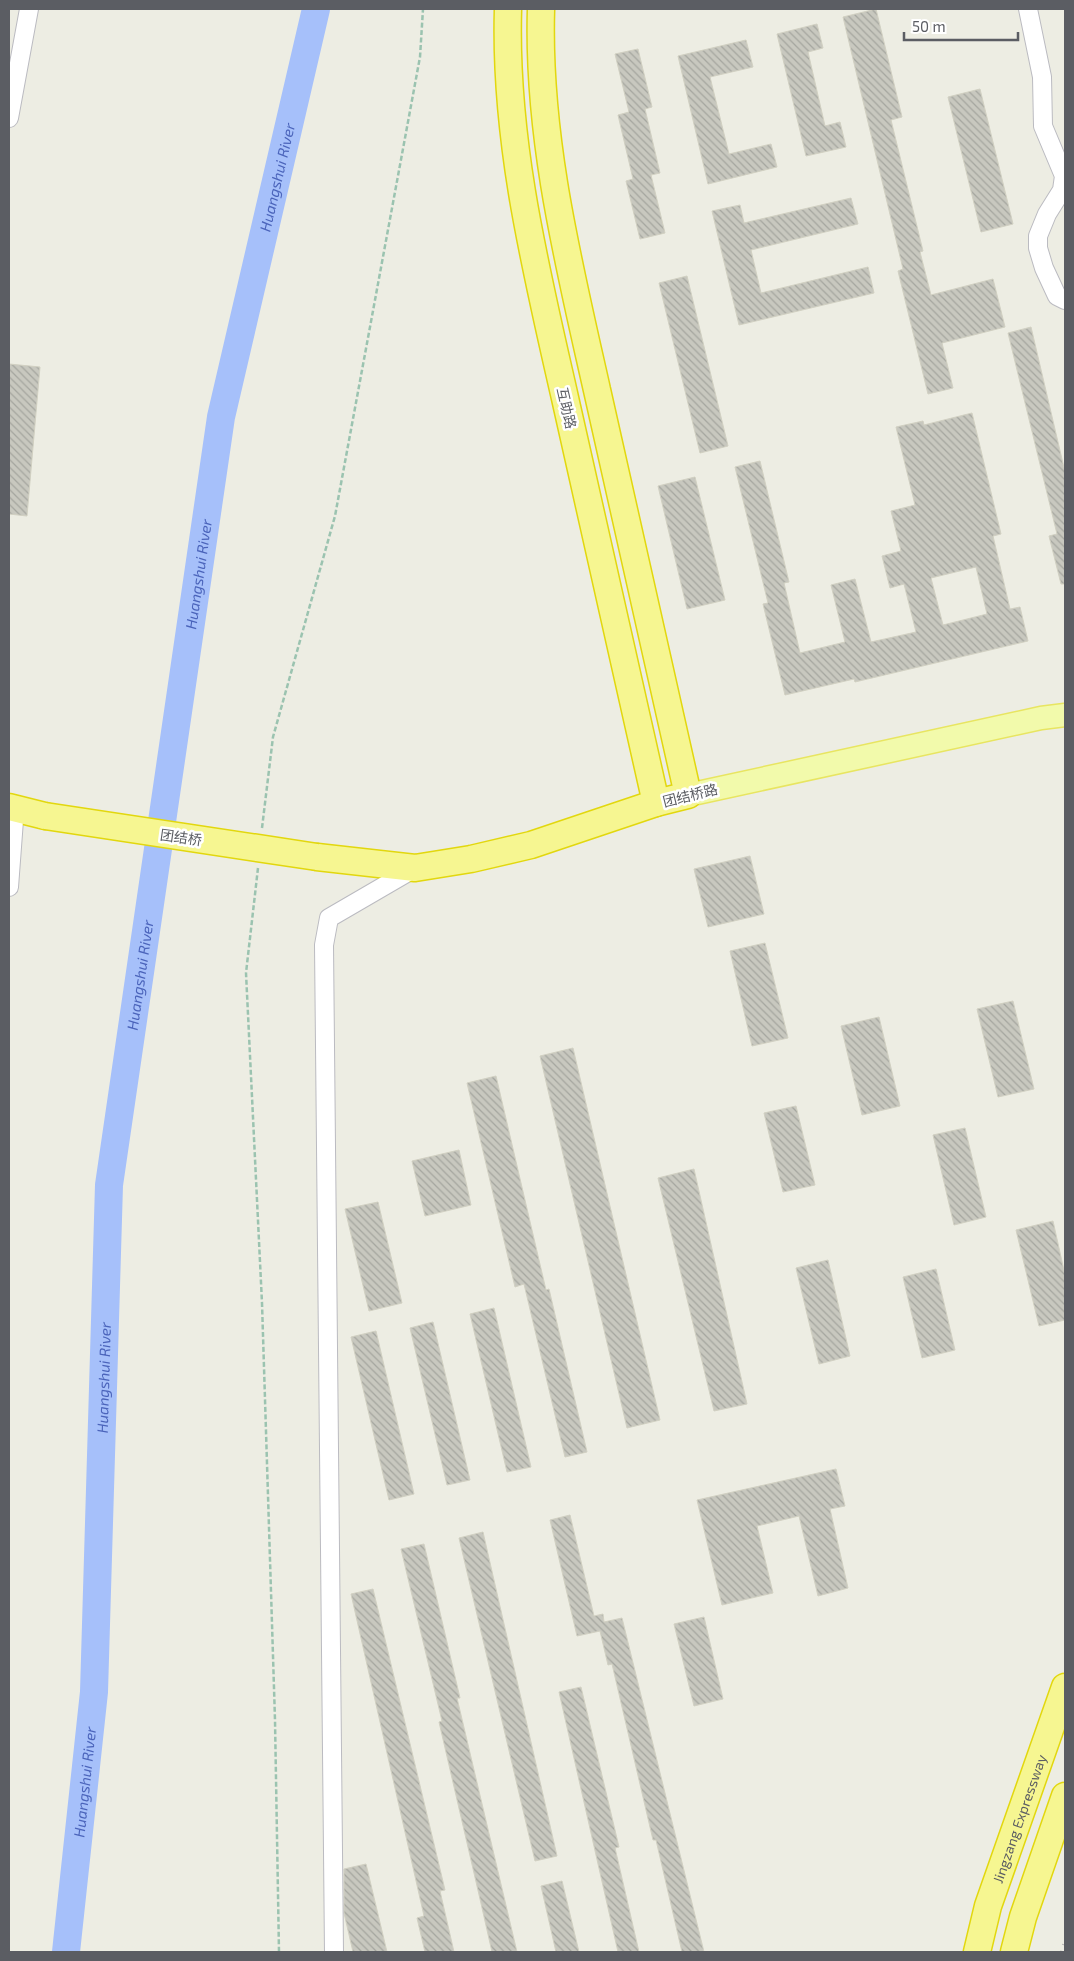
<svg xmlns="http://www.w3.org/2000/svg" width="1074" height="1961" viewBox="0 0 1074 1961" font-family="'Exo 2','Noto Sans SC',sans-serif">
<defs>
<pattern id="building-back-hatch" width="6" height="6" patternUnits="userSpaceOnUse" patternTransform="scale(1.25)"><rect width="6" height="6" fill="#c8c8bf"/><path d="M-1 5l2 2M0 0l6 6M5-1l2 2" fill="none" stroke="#a5a69f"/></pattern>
</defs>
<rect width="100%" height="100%" fill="#edede3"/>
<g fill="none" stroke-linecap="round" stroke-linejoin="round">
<path stroke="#a6c0fa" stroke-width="28" id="s1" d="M 66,1952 L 94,1692 L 109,1185 L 221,417 L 316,9"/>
</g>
<path fill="url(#building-back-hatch)" stroke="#d1d0c2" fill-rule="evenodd" d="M 876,9 L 902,117 L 891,120 L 923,251 L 920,252 L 931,295 L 993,279 L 1005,327 L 942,343 L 953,388 L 928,394 L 898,271 L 903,269 L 843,17 Z
M 817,24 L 823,48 L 808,52 L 825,126 L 840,122 L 846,147 L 806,156 L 777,34 Z
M 746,40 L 753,67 L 710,77 L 729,154 L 771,144 L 777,167 L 708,184 L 678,56 Z
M 638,49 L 652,107 L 645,109 L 660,173 L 651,175 L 665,233 L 640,239 L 626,181 L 633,179 L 618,115 L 629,112 L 615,54 Z
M 980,89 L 1013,224 L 981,232 L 948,97 Z
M 851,198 L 858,224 L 751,250 L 761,293 L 868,267 L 874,293 L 739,325 L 712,211 L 740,205 L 744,223 Z
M 687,276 L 728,446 L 700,453 L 659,283 Z
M 1031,327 L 1065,472 L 1065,584 L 1061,584 L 1049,536 L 1057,534 L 1008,333 Z
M 9,364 L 40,367 L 27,516 L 9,514 Z
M 972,413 L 1001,534 L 993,536 L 1010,609 L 1020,607 L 1028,641 L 855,682 L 854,679 L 785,695 L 763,604 L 768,603 L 735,467 L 760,461 L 789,582 L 784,583 L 800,653 L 845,642 L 831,585 L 855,579 L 871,642 L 916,632 L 904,584 L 890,588 L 882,556 L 901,551 L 891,511 L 915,505 L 896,427 L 923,421 L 924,425 ZM 976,567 L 987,614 L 943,625 L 931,578 Z
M 695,477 L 725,600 L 687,609 L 658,486 Z
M 750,856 L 764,914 L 708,927 L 694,869 Z
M 765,943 L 788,1038 L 752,1046 L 730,951 Z
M 1013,1001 L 1034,1089 L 998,1097 L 977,1009 Z
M 879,1017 L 900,1106 L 862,1115 L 841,1026 Z
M 573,1048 L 660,1420 L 627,1428 L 540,1056 Z
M 496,1076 L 546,1290 L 549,1289 L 587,1452 L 565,1457 L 524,1284 L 515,1287 L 467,1083 Z
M 796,1106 L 815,1185 L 783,1192 L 764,1113 Z
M 965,1128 L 986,1217 L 954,1225 L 933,1135 Z
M 459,1150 L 471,1205 L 425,1216 L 412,1161 Z
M 694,1169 L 747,1404 L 714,1411 L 658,1178 Z
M 378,1202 L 402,1303 L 369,1311 L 345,1209 Z
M 1053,1221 L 1065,1275 L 1065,1320 L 1039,1326 L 1016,1230 Z
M 828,1260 L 850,1356 L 819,1364 L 796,1268 Z
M 936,1269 L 955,1350 L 922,1358 L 903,1277 Z
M 494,1308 L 531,1467 L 507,1472 L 470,1314 Z
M 433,1322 L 470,1480 L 447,1485 L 410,1328 Z
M 376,1331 L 414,1494 L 389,1500 L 351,1337 Z
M 836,1469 L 845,1506 L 830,1509 L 848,1588 L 818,1596 L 799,1516 L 757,1526 L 773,1593 L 722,1605 L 697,1500 Z
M 570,1515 L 594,1616 L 603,1614 L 604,1622 L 622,1618 L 704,1952 L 682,1952 L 656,1840 L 653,1840 L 612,1664 L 608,1665 L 600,1631 L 577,1636 L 550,1520 Z
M 483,1532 L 557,1856 L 535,1861 L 459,1538 Z
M 424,1544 L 460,1698 L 457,1698 L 517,1952 L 492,1952 L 480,1899 L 439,1722 L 442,1721 L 401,1549 Z
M 373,1589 L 445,1890 L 440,1891 L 454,1952 L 425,1952 L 417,1918 L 424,1916 L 351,1594 Z
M 704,1617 L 723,1699 L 694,1706 L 674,1624 Z
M 581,1687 L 619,1847 L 615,1848 L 639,1952 L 618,1952 L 559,1692 Z
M 366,1864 L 387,1952 L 353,1952 L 344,1913 L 344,1869 Z
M 562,1881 L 579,1952 L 556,1952 L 541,1886 Z"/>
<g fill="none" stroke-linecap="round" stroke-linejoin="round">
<g stroke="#bbbbc1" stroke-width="20">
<path id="minor" d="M 1028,9 L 1042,77 L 1043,126 L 1064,176 L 1062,190 L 1047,214 L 1038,236 L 1038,248 L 1044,268 L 1057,296 L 1065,300
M 9,118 L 29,9
M 9,887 L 14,820
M 334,1952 L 324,945 L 329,918 L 415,868"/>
</g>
<g stroke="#e8e561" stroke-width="25">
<path id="major" d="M 688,795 L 1041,718 L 1065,715"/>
</g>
<g stroke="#e2d70e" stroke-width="29">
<g id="highway">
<path d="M 508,9 C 504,141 536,270 565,398 C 596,533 626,668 656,803"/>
<path d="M 9,807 L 45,816"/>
<path d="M 317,857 L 415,868 L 471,859 L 531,845 L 656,803 L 688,795 C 657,660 627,525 597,390 C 569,265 537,138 541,9"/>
<path id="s2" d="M 977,1952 L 988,1906 L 1065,1687"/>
<path d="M 1014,1952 L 1023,1917 L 1065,1796"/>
</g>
</g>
<path stroke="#9bc3b0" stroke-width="2.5" stroke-dasharray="5 2.5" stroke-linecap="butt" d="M 262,828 L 273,737 L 335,516 L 420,57 L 423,9
M 258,868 L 246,973 L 262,1303 L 275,1720 L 279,1952"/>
<use href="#minor" stroke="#fff" stroke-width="18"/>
<use href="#major" stroke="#f2faab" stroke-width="22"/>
<use href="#highway" stroke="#f6f691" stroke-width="26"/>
<path stroke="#b6b6b7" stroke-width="4" stroke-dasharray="1 6" stroke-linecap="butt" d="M 1062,1952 L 1065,1941"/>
<g stroke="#e2d70e" stroke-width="29" stroke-linecap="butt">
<path id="highway-bridge" d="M 45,816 L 317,857"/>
</g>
<use href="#highway-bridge" stroke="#f6f691" stroke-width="26"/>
</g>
<g text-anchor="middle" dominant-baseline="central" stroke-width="5" stroke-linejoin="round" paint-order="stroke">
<g font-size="14" fill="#5b5d63" stroke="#fff">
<text transform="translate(567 408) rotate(77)">互助路</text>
<text transform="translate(690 795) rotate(-14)">团结桥路</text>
<text transform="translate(181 837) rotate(8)">团结桥</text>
<text stroke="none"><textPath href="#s2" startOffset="140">Jingzang Expressway</textPath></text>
</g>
<g font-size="15" font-style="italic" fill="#4b64bb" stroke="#fff">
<text stroke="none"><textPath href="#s1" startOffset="1791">Huangshui River</textPath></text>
<text stroke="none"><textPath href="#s1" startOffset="1386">Huangshui River</textPath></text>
<text stroke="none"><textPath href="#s1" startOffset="981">Huangshui River</textPath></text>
<text stroke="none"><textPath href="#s1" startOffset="576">Huangshui River</textPath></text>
<text stroke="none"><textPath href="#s1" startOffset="171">Huangshui River</textPath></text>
</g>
</g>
<rect width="1074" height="1961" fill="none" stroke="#5b5d63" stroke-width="20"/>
<path d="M904 32v8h114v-8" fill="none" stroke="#5b5d63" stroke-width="2.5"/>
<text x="912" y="32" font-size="15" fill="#5b5d63" stroke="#ffffff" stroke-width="4" paint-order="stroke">50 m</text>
</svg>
